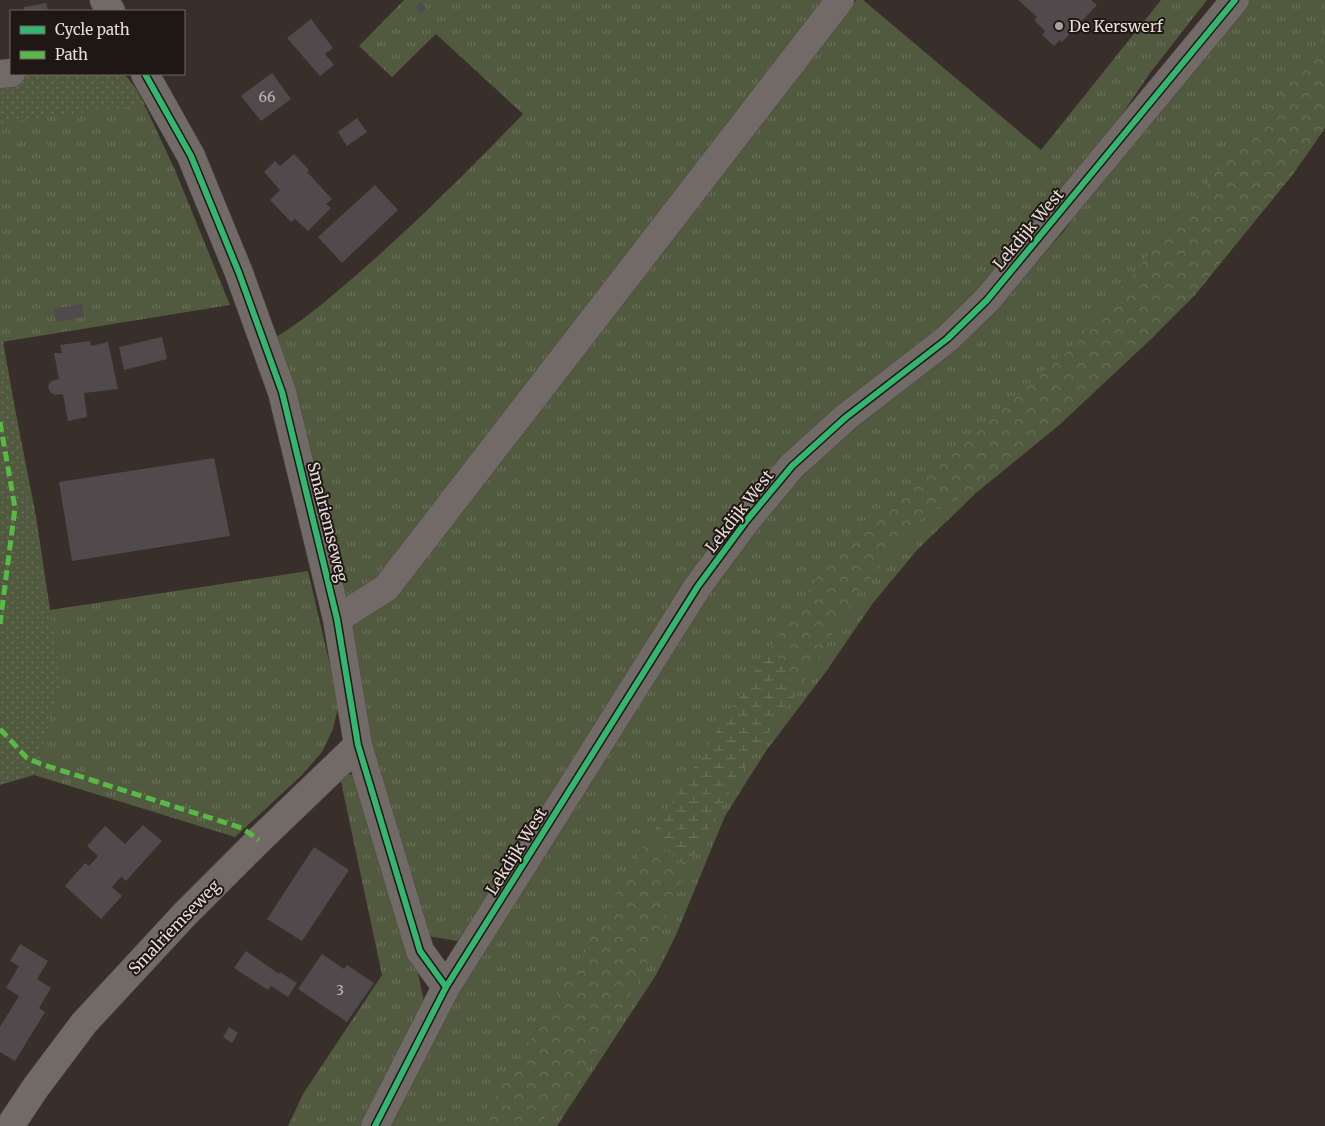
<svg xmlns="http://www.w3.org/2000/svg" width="1325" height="1126" viewBox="0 0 1325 1126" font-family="Merriweather,serif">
<defs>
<pattern id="grass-tufts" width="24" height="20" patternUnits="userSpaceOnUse" patternTransform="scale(1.25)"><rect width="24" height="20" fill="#51593e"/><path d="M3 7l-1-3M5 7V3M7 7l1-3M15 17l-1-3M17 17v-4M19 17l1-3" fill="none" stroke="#6a7059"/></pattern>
<pattern id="forest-crowns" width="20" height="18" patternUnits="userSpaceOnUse" patternTransform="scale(1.25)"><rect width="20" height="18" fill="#51593e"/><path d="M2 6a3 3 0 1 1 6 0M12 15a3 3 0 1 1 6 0" fill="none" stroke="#6a7059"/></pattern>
<pattern id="wetland-marsh" width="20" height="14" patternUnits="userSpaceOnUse" patternTransform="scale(1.25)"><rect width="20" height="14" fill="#51593e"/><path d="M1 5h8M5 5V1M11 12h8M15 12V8" fill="none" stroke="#6a7059"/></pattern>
<pattern id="park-dots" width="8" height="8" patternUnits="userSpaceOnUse" patternTransform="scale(1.25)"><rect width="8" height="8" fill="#51593e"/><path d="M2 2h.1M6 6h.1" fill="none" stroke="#6a7059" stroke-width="1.8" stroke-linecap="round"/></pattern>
</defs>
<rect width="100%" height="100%" fill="#382f2b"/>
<path fill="url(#grass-tufts)" d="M 404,0 L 827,0 L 378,580 L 341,600 L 269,341 C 300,324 327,300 354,277 C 413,226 469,170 523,114 L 436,34 L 392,77 L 359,46 Z
M 856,0 L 863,0 L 1041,150 L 1161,0 L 1207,0 L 1150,73 L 1069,192 L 950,327 L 791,456 L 469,932 L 457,941 L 428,936 L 427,927 L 420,916 L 374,760 L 346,625 L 394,598 Z
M 1234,0 L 1325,0 L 1325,128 L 1293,174 L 1195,295 L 1153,337 L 1059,425 L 977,492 L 917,550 L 873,603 L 825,673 L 766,751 L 725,816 L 676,935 L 656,975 L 557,1126 L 388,1126 L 475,957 L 706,598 L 751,537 L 791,488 L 831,448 L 952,351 L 997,307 L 1064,231 L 1146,114 Z
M 123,74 L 147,110 L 175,170 L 230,305 L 2,342 L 36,516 L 50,610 L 308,571 L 339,704 L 333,729 L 322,752 L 302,775 L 235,837 L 34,775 L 60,681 L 0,660 L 0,83 Z
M 350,774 L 357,777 L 417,968 L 425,1007 L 365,1126 L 288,1126 L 303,1094 L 382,975 L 340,777 Z"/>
<path fill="url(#forest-crowns)" d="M 1325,34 L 1325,128 L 1293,174 L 1210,275 L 1153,337 L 1059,425 L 977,492 L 928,511 L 858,592 L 798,692 L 771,646 L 845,537 L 994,415 L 1080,338 L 1272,105 Z
M 650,837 L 687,867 L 643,973 L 570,1097 L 535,1126 L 476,1126 L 548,1014 L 601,919 Z"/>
<path fill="url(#wetland-marsh)" d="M 771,646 L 798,692 L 754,753 L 720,808 L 687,867 L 650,837 Z"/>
<path fill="url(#park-dots)" d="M 0,68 L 11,74 L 124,74 L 136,88 L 145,105 L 0,123 Z
M 0,324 L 50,610 L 61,681 L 34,775 L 0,785 Z"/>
<path fill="#514a4d" d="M 1018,0 L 1091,0 L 1097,5 L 1062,42 L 1060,40 L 1054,46 L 1042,35 L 1045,31 L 1034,20 L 1037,17 Z
M 421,2 L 426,8 L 421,13 L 416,8 Z
M 46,3 L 48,11 L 24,11 L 24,7 Z
M 311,19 L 333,48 L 325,54 L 334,65 L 320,76 L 287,38 Z
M 272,73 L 291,99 L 261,121 L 241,96 Z
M 357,118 L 367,132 L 347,146 L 338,132 Z
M 294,154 L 309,170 L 307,172 L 332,199 L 326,204 L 331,208 L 308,231 L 295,219 L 291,222 L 270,200 L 280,190 L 264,172 L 275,161 L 280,166 Z
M 375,185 L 398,210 L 342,263 L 318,237 Z
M 82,304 L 84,317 L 56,322 L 54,309 Z
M 162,337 L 167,359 L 124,370 L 119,347 Z
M 90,341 L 91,346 L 108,342 L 118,389 L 84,393 L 87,417 L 68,421 L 63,394 L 55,395 L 50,392 L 48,386 L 51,381 L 59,379 L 54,353 L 62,353 L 60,345 Z
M 214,458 L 230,536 L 72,561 L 59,482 Z
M 143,825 L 162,841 L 126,881 L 121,877 L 112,887 L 122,896 L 101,919 L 65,886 L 85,863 L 89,866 L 98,856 L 87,846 L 105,826 L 125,844 Z
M 314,847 L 349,870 L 302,941 L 267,919 Z
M 20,944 L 48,961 L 37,979 L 51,988 L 39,1008 L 45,1012 L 15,1061 L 0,1052 L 0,1027 L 19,996 L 6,988 L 19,966 L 10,961 Z
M 246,951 L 279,974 L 280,972 L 297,983 L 288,997 L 271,986 L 268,990 L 234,968 Z
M 322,954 L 344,969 L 347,965 L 374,983 L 347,1022 L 298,989 Z
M 229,1027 L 238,1033 L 232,1043 L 223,1037 Z"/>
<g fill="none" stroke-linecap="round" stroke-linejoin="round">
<g stroke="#534b48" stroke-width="29">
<path id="minor" d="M 104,0 L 111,11
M 0,74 L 11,73
M 145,74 L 191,156 L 239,273 L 282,392 L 337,619 L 358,745 L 420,951 L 446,987
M 337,619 L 386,588 L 840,0
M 10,1126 L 36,1087 L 84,1023 L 185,914 L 259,840 L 358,745
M 375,1126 L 446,987 L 698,586 L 747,520 L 792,466 L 845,418 L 947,339 L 987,300 L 1235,0"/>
</g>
<use href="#minor" stroke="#716a66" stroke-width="28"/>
<path stroke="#58b947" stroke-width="5" stroke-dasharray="10 5" stroke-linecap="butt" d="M 0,422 L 15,508 L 0,624
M 0,729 L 27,758 L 41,764 L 242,828 L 259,840"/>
<g stroke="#1f1714" stroke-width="9">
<path id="cycleway" d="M 145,74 L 191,156 L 239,273 L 282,392 L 337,619 L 358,745 L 420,951 L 446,987
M 375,1126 L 446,987 L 698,586 L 747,520 L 792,466 L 845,418 L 947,339 L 987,300 L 1235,0"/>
</g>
<use href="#cycleway" stroke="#33b770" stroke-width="6"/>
</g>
<circle fill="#aba09b" stroke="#1f1714" stroke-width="2" cx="1059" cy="26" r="5"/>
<g text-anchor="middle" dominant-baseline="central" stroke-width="4" stroke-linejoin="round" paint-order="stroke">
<g font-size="14" fill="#c3b8b5">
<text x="267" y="97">66</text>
<text x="340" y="990">3</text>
</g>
<g font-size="16" fill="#e9ddd8" stroke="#1f1714" text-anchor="start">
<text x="1069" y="26">De Kerswerf</text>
</g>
<g font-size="16" fill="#e9ddd8" stroke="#1f1714">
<text transform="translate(1028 229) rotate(-50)">Lekdijk West</text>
<text transform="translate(739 511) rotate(-52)">Lekdijk West</text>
<text transform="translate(328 522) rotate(76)">Smalriemseweg</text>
<text transform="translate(516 851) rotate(-58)">Lekdijk West</text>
<text transform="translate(174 927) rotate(-46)">Smalriemseweg</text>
</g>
</g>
<rect x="10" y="10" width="175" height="65" fill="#1f1714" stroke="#706662"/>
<rect x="20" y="26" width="25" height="8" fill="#33b770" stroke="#706662"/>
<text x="55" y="35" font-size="15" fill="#e9ddd8">Cycle path</text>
<rect x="20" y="51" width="25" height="8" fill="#58b947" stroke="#706662"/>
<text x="55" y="60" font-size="15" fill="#e9ddd8">Path</text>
</svg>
